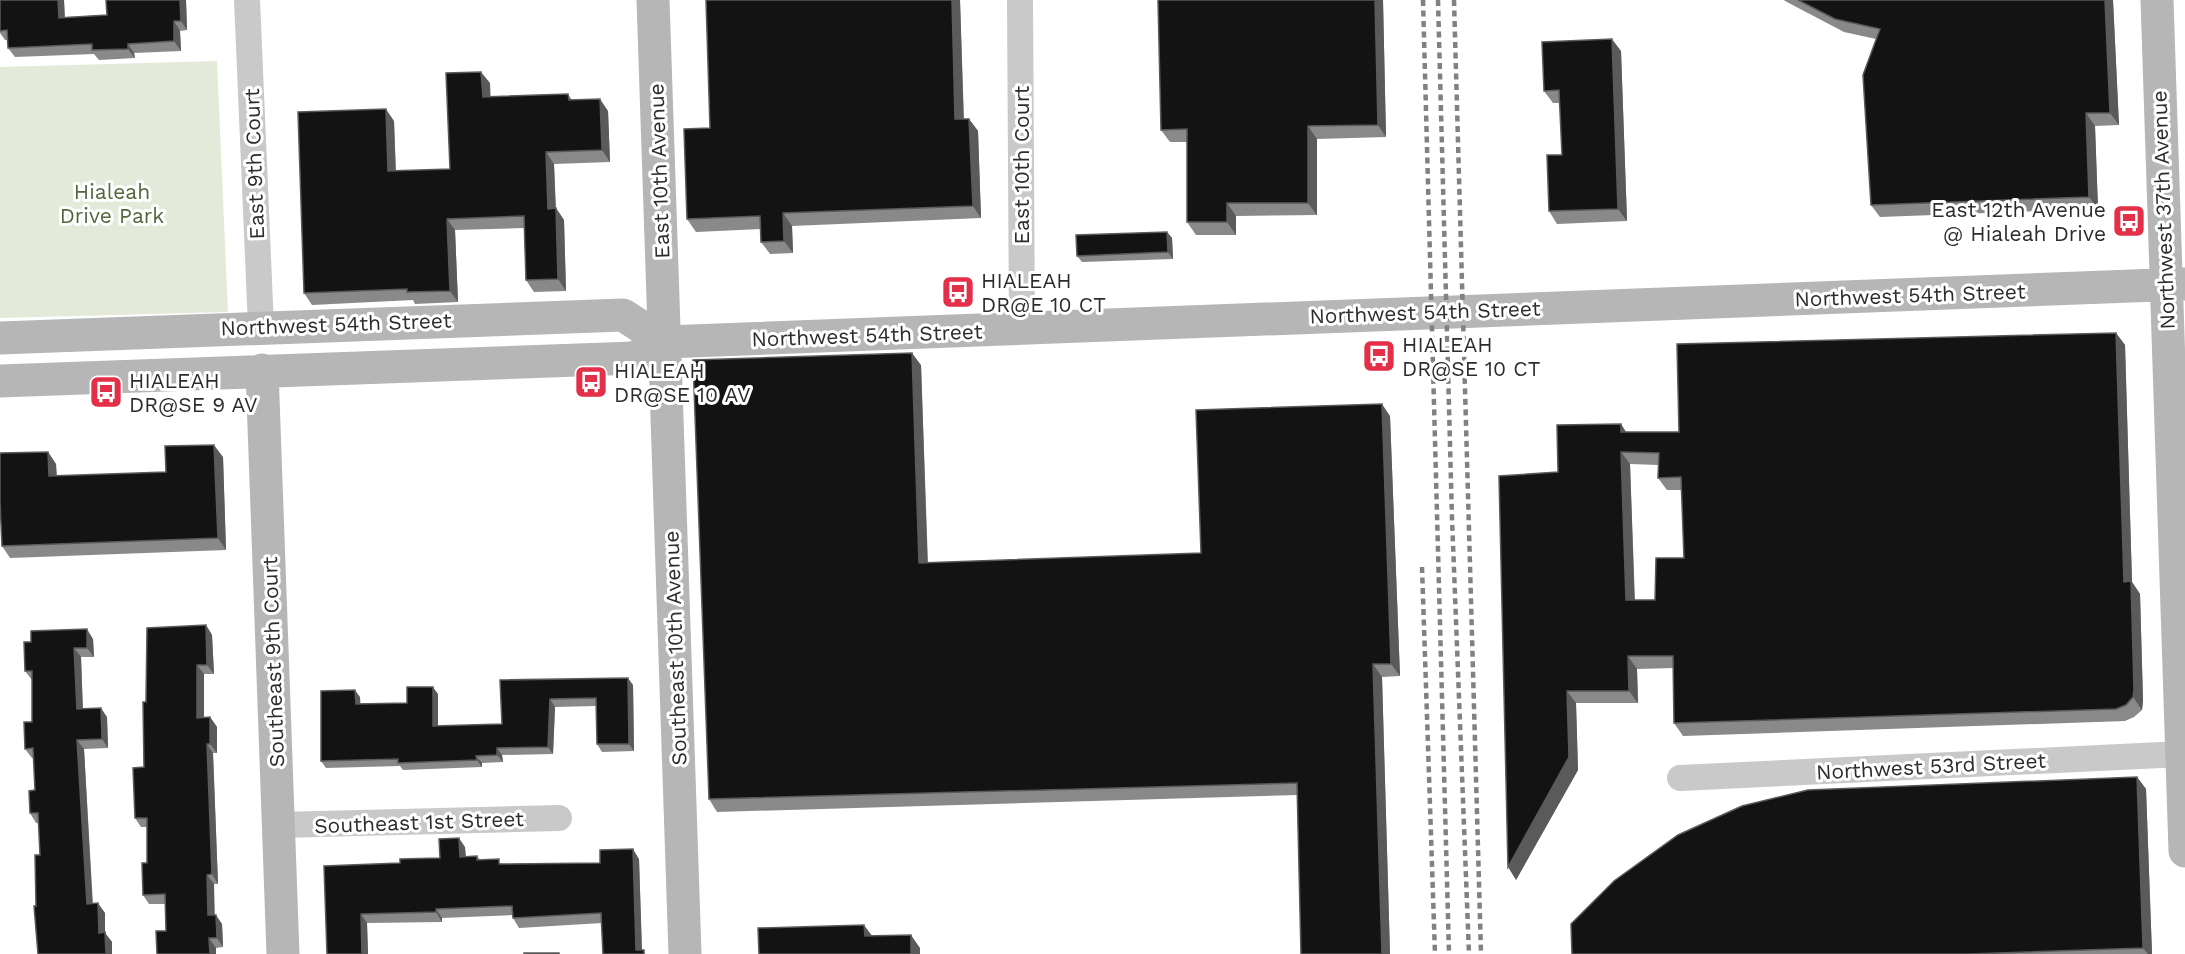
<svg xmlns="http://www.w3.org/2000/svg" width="2185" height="954" viewBox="0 0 2185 954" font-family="'Work Sans',sans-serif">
<rect width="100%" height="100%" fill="#fff"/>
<path fill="#e4eada" d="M 217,61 L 228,312 L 0,318 L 0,67 Z"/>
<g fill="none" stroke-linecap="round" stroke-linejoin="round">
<path stroke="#c9c9c9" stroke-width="26" d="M 247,0 L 261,327
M 1020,0 L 1022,330
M 1680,778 L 2182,754
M 279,825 L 559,818"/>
<path stroke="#b6b6b6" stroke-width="33" d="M 653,0 L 685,954
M 2157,0 L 2185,851
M 0,338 L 623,315 L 665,342
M 262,370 L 283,954
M 0,381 L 634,358 L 665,342 L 2185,284"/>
<path stroke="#818181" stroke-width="4.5" stroke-dasharray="6 4.5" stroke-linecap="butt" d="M 1423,0 L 1449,954
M 1438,0 L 1452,518 L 1469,954
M 1454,0 L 1481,954
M 1422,567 L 1435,954"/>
</g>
<path fill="#898989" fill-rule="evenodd" d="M 0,0 L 64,0 L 65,17 L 107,15 L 106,0 L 186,0 L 187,30 L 180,31 L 181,51 L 134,53 L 135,58 L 99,60 L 94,54 L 15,57 L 8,48 L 8,40 L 5,40 L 0,33 Z
M 960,0 L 964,119 L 969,119 L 978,131 L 981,218 L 792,226 L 793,253 L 770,254 L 761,242 L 761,229 L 696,232 L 687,219 Z
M 1383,0 L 1386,137 L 1317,139 L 1317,215 L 1236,216 L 1236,235 L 1196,235 L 1187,222 L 1187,142 L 1170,142 L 1161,130 Z
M 1784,0 L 2113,0 L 2119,125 L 2095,126 L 2098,209 L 1880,217 L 1871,205 L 1876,39 L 1844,32 L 1785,1 Z
M 1621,51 L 1627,221 L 1557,224 L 1549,211 L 1562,155 L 1560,103 L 1553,103 L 1544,91 Z
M 490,83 L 490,97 L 568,94 L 572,100 L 608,111 L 610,162 L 554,164 L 556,208 L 564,220 L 566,291 L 534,292 L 526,280 L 524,228 L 455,230 L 458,302 L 415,304 L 413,300 L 312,305 L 304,293 L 394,121 L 396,171 L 450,169 Z
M 1167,232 L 1172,238 L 1173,259 L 1082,262 L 1077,256 Z
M 2116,333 L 2125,345 L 2132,582 L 2140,594 L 2143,701 L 2142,710 L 2134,717 L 2125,721 L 1683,736 L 1674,723 L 1674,668 L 1637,669 L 1638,703 L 1576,703 L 1578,770 L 1516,880 L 1558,472 L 1621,424 L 1626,432 L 1679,432 ZM 1630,464 L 1659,465 L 1658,478 L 1667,490 L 1682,490 L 1684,558 L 1655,600 L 1635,600 Z
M 921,365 L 928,563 L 1201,553 L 1390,416 L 1400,676 L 1382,677 L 1390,954 L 1301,954 L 1297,795 L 717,812 L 709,799 Z
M 48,452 L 56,464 L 57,476 L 166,472 L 223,457 L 226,550 L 10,558 L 2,546 Z
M 206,625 L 212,635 L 214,674 L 204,674 L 204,717 L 210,717 L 217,727 L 217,753 L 213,753 L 218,884 L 214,884 L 214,915 L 222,924 L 223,947 L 216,948 L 166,931 L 166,904 L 149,904 L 143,895 L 147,863 L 147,827 L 141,827 L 135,818 L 144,767 L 146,702 Z
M 93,639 L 94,657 L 81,657 L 83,709 L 107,717 L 108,748 L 84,749 L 93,904 L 105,913 L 105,933 L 112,942 L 112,954 L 38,954 L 36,906 L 40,855 L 39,823 L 36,823 L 30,813 L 35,790 L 34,758 L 32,758 L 25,749 L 32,722 L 32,680 L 25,671 Z
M 500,680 L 633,685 L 634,751 L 602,752 L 597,744 L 596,706 L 555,707 L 553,754 L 502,755 L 503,762 L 482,763 L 482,767 L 403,770 L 400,766 L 326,768 L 321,761 L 360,697 L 360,704 L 407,703 L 438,694 L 438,726 L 502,724 Z
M 2137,777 L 2146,789 L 2152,954 L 1572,954 Z
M 465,847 L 466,856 L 477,856 L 480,860 L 503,864 L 600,863 L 639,859 L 642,950 L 647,954 L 602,923 L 519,928 L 513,918 L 513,915 L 442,918 L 442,922 L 367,923 L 368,954 L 327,954 L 400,863 L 440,858 Z"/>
<path fill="#5a5a5a" d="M 58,0 L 64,0 L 65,27 L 59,18 Z
M 180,0 L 186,0 L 187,30 L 181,21 Z
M 952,0 L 960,0 L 964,132 L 955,119 Z
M 1375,0 L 1383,0 L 1386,137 L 1378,125 Z
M 2105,0 L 2113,0 L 2119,125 L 2110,113 Z
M 174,21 L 180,31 L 181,51 L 174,41 Z
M 1612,39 L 1621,51 L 1627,221 L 1618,209 Z
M 128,44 L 134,53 L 135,58 L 128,49 Z
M 481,72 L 490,83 L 491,109 L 483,97 Z
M 600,99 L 608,111 L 610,162 L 602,150 Z
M 386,109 L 394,121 L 396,183 L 388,171 Z
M 2086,113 L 2095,126 L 2098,209 L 2089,197 Z
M 969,119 L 978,131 L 981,218 L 973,206 Z
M 1308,126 L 1317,139 L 1317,215 L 1308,203 Z
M 546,152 L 554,164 L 556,220 L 548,209 Z
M 1227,203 L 1236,216 L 1236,235 L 1227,222 Z
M 556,208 L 564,220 L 566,291 L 558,279 Z
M 783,213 L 792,226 L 793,253 L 784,241 Z
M 447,219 L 455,230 L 458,302 L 450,291 Z
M 1167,232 L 1172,238 L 1173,259 L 1168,252 Z
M 2116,333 L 2125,345 L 2132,582 L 2140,594 L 2143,701 L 2142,710 L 2133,697 L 2124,582 Z
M 912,353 L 921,365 L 928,576 L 919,563 Z
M 1382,404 L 1390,416 L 1400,676 L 1391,664 Z
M 1621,424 L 1629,437 L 1621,432 Z
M 214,445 L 223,457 L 226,550 L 218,538 Z
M 48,452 L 56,464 L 57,489 L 49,476 Z
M 1621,452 L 1630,464 L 1635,613 L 1626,600 Z
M 206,625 L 212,635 L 214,674 L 207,665 Z
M 87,629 L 93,639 L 94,657 L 87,648 Z
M 74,648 L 81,657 L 83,718 L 77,709 Z
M 1628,656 L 1637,669 L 1638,703 L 1629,691 Z
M 1373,664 L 1382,677 L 1390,954 L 1382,954 Z
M 197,665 L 204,674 L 204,727 L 197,718 Z
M 628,678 L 633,685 L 634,751 L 629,744 Z
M 433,687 L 438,694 L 438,733 L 433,726 Z
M 355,690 L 360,697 L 361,712 L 356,704 Z
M 1567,691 L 1576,703 L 1578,770 L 1516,880 L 1508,867 Z
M 550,699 L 555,707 L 553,754 L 548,747 Z
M 101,708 L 107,717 L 108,748 L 102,739 Z
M 210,717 L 217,727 L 217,753 L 210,744 Z
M 77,740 L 84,749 L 93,913 L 87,904 Z
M 207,744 L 213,753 L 218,884 L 212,874 Z
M 497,748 L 502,755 L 503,762 L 497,755 Z
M 476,756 L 482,763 L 482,767 L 477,760 Z
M 2137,777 L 2146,789 L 2152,954 L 2148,954 L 2143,948 Z
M 459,838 L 465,847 L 466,866 L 460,857 Z
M 633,849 L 639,859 L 642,954 L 636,950 Z
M 207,875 L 214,884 L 215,924 L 208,915 Z
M 98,903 L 105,913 L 105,933 L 112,942 L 112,954 L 106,954 L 99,933 Z
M 436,909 L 442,918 L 442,922 L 436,912 Z
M 361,914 L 367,923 L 368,954 L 362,954 Z
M 216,915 L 222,924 L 223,947 L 217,938 Z
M 864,925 L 873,937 L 865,936 Z
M 911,935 L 920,948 L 920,954 L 911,954 Z
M 209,938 L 216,948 L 216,954 L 210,954 Z"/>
<path fill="#131313" stroke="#5a5a5a" stroke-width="1.5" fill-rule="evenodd" d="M 0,0 L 58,0 L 59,18 L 107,15 L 106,0 L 180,0 L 181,21 L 174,21 L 174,41 L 128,44 L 128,49 L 92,50 L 92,44 L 8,48 L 7,30 L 0,31 Z
M 706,0 L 952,0 L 955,119 L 969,119 L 973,206 L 783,213 L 784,241 L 761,242 L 760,216 L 687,219 L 684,129 L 710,128 Z
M 1158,0 L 1375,0 L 1378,125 L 1308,126 L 1308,203 L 1227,203 L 1227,222 L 1187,222 L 1187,129 L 1161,130 Z
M 1798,0 L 2105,0 L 2110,113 L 2086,113 L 2089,197 L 1871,205 L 1863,75 L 1880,29 L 1835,19 Z
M 1612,39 L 1618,209 L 1549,211 L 1547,155 L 1562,155 L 1559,90 L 1544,91 L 1542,42 Z
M 481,72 L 483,97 L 568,94 L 569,100 L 600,99 L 602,150 L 546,152 L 548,209 L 556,208 L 558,279 L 526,280 L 524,216 L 447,219 L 450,291 L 407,292 L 407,289 L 304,293 L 298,112 L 386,109 L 388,171 L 450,169 L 446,73 Z
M 1167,232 L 1168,252 L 1077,256 L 1076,235 Z
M 2116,333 L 2124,582 L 2131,581 L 2134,689 L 2133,697 L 2126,705 L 2116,709 L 1674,723 L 1673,656 L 1628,656 L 1629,691 L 1567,691 L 1569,757 L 1508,867 L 1499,476 L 1558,472 L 1557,425 L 1621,424 L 1621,432 L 1679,432 L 1677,344 ZM 1621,452 L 1659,453 L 1658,478 L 1681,477 L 1684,558 L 1656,558 L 1655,600 L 1626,600 Z
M 912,353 L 919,563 L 1201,553 L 1196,410 L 1382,404 L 1391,664 L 1373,664 L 1382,954 L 1301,954 L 1297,783 L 709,799 L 693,360 Z
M 214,445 L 218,538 L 2,546 L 0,502 L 0,453 L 48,452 L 49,476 L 166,472 L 165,446 Z
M 206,625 L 207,665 L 197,665 L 197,718 L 210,717 L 210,744 L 207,744 L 212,874 L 207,875 L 208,915 L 216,915 L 217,938 L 209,938 L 210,954 L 157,954 L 156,931 L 166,931 L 165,894 L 143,895 L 142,863 L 147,863 L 147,818 L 135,818 L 133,768 L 144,767 L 143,702 L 146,702 L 147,628 Z
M 87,629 L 87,648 L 74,648 L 77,709 L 101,708 L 102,739 L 77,740 L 87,904 L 98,903 L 99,933 L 105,932 L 106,954 L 38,954 L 34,906 L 36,906 L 35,855 L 40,855 L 38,813 L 30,813 L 29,791 L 35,790 L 33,748 L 25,749 L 24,722 L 32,722 L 32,671 L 25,671 L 24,642 L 31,642 L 31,631 Z
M 628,678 L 629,744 L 597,744 L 596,698 L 550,699 L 548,747 L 497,748 L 497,755 L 476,756 L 477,760 L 398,763 L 398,759 L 321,761 L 321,691 L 355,690 L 356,704 L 407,703 L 407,687 L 433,687 L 433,726 L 502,724 L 500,680 Z
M 2137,777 L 2143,948 L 1968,954 L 1572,954 L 1571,924 L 1614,881 L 1678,835 L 1742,806 L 1808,790 Z
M 459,838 L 460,857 L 477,856 L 477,860 L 499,859 L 499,864 L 600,863 L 600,850 L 633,849 L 636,950 L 644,950 L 644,954 L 603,954 L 601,913 L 513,918 L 512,906 L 436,909 L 436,912 L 361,914 L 362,954 L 327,954 L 324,866 L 400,863 L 400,859 L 440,858 L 439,839 Z
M 864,925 L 865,936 L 911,935 L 911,954 L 759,954 L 758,928 Z
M 524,953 L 559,953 L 559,954 L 524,954 Z"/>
<defs>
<g id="bus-square" transform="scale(1.725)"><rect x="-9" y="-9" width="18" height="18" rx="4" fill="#e32f47" stroke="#fff"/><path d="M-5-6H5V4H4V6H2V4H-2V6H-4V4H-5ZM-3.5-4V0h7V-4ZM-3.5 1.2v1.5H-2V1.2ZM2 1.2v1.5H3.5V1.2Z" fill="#fff"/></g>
</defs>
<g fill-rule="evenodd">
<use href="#bus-square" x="2129" y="221"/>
<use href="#bus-square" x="958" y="292"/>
<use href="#bus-square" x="1379" y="356"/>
<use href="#bus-square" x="591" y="382"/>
<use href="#bus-square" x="106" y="392"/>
</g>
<g text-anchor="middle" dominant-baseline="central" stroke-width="6" stroke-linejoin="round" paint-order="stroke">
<g font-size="21" fill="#2c2c2c" stroke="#fff">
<text transform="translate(254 164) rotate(-92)">East 9th Court</text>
<text transform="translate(1021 165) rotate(-90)">East 10th Court</text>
<text transform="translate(659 171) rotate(-92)">East 10th Avenue</text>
<text transform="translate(2163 210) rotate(-92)">Northwest 37th Avenue</text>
<text transform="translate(1910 295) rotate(-2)">Northwest 54th Street</text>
<text transform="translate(1425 312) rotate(-2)">Northwest 54th Street</text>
<text transform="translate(336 324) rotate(-2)">Northwest 54th Street</text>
<text transform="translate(867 335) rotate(-2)">Northwest 54th Street</text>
<text transform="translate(675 648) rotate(-92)">Southeast 10th Avenue</text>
<text transform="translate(273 662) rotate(-92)">Southeast 9th Court</text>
<text transform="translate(1931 766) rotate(-3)">Northwest 53rd Street</text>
<text transform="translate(419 822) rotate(-2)">Southeast 1st Street</text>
</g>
<g font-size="21" fill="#52673b" stroke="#fff">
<text x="112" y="191">Hialeah<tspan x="112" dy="24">Drive Park</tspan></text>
</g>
<g font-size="21" fill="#2c2c2c" stroke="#fff" text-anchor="start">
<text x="2106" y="209" text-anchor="end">East 12th Avenue<tspan x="2106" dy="24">@ Hialeah Drive</tspan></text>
<text x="981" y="280">HIALEAH<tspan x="981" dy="24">DR@E 10 CT</tspan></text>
<text x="1402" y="344">HIALEAH<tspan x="1402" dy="24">DR@SE 10 CT</tspan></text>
<text x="614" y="370">HIALEAH<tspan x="614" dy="24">DR@SE 10 AV</tspan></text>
<text x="129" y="380">HIALEAH<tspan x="129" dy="24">DR@SE 9 AV</tspan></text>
</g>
</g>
</svg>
